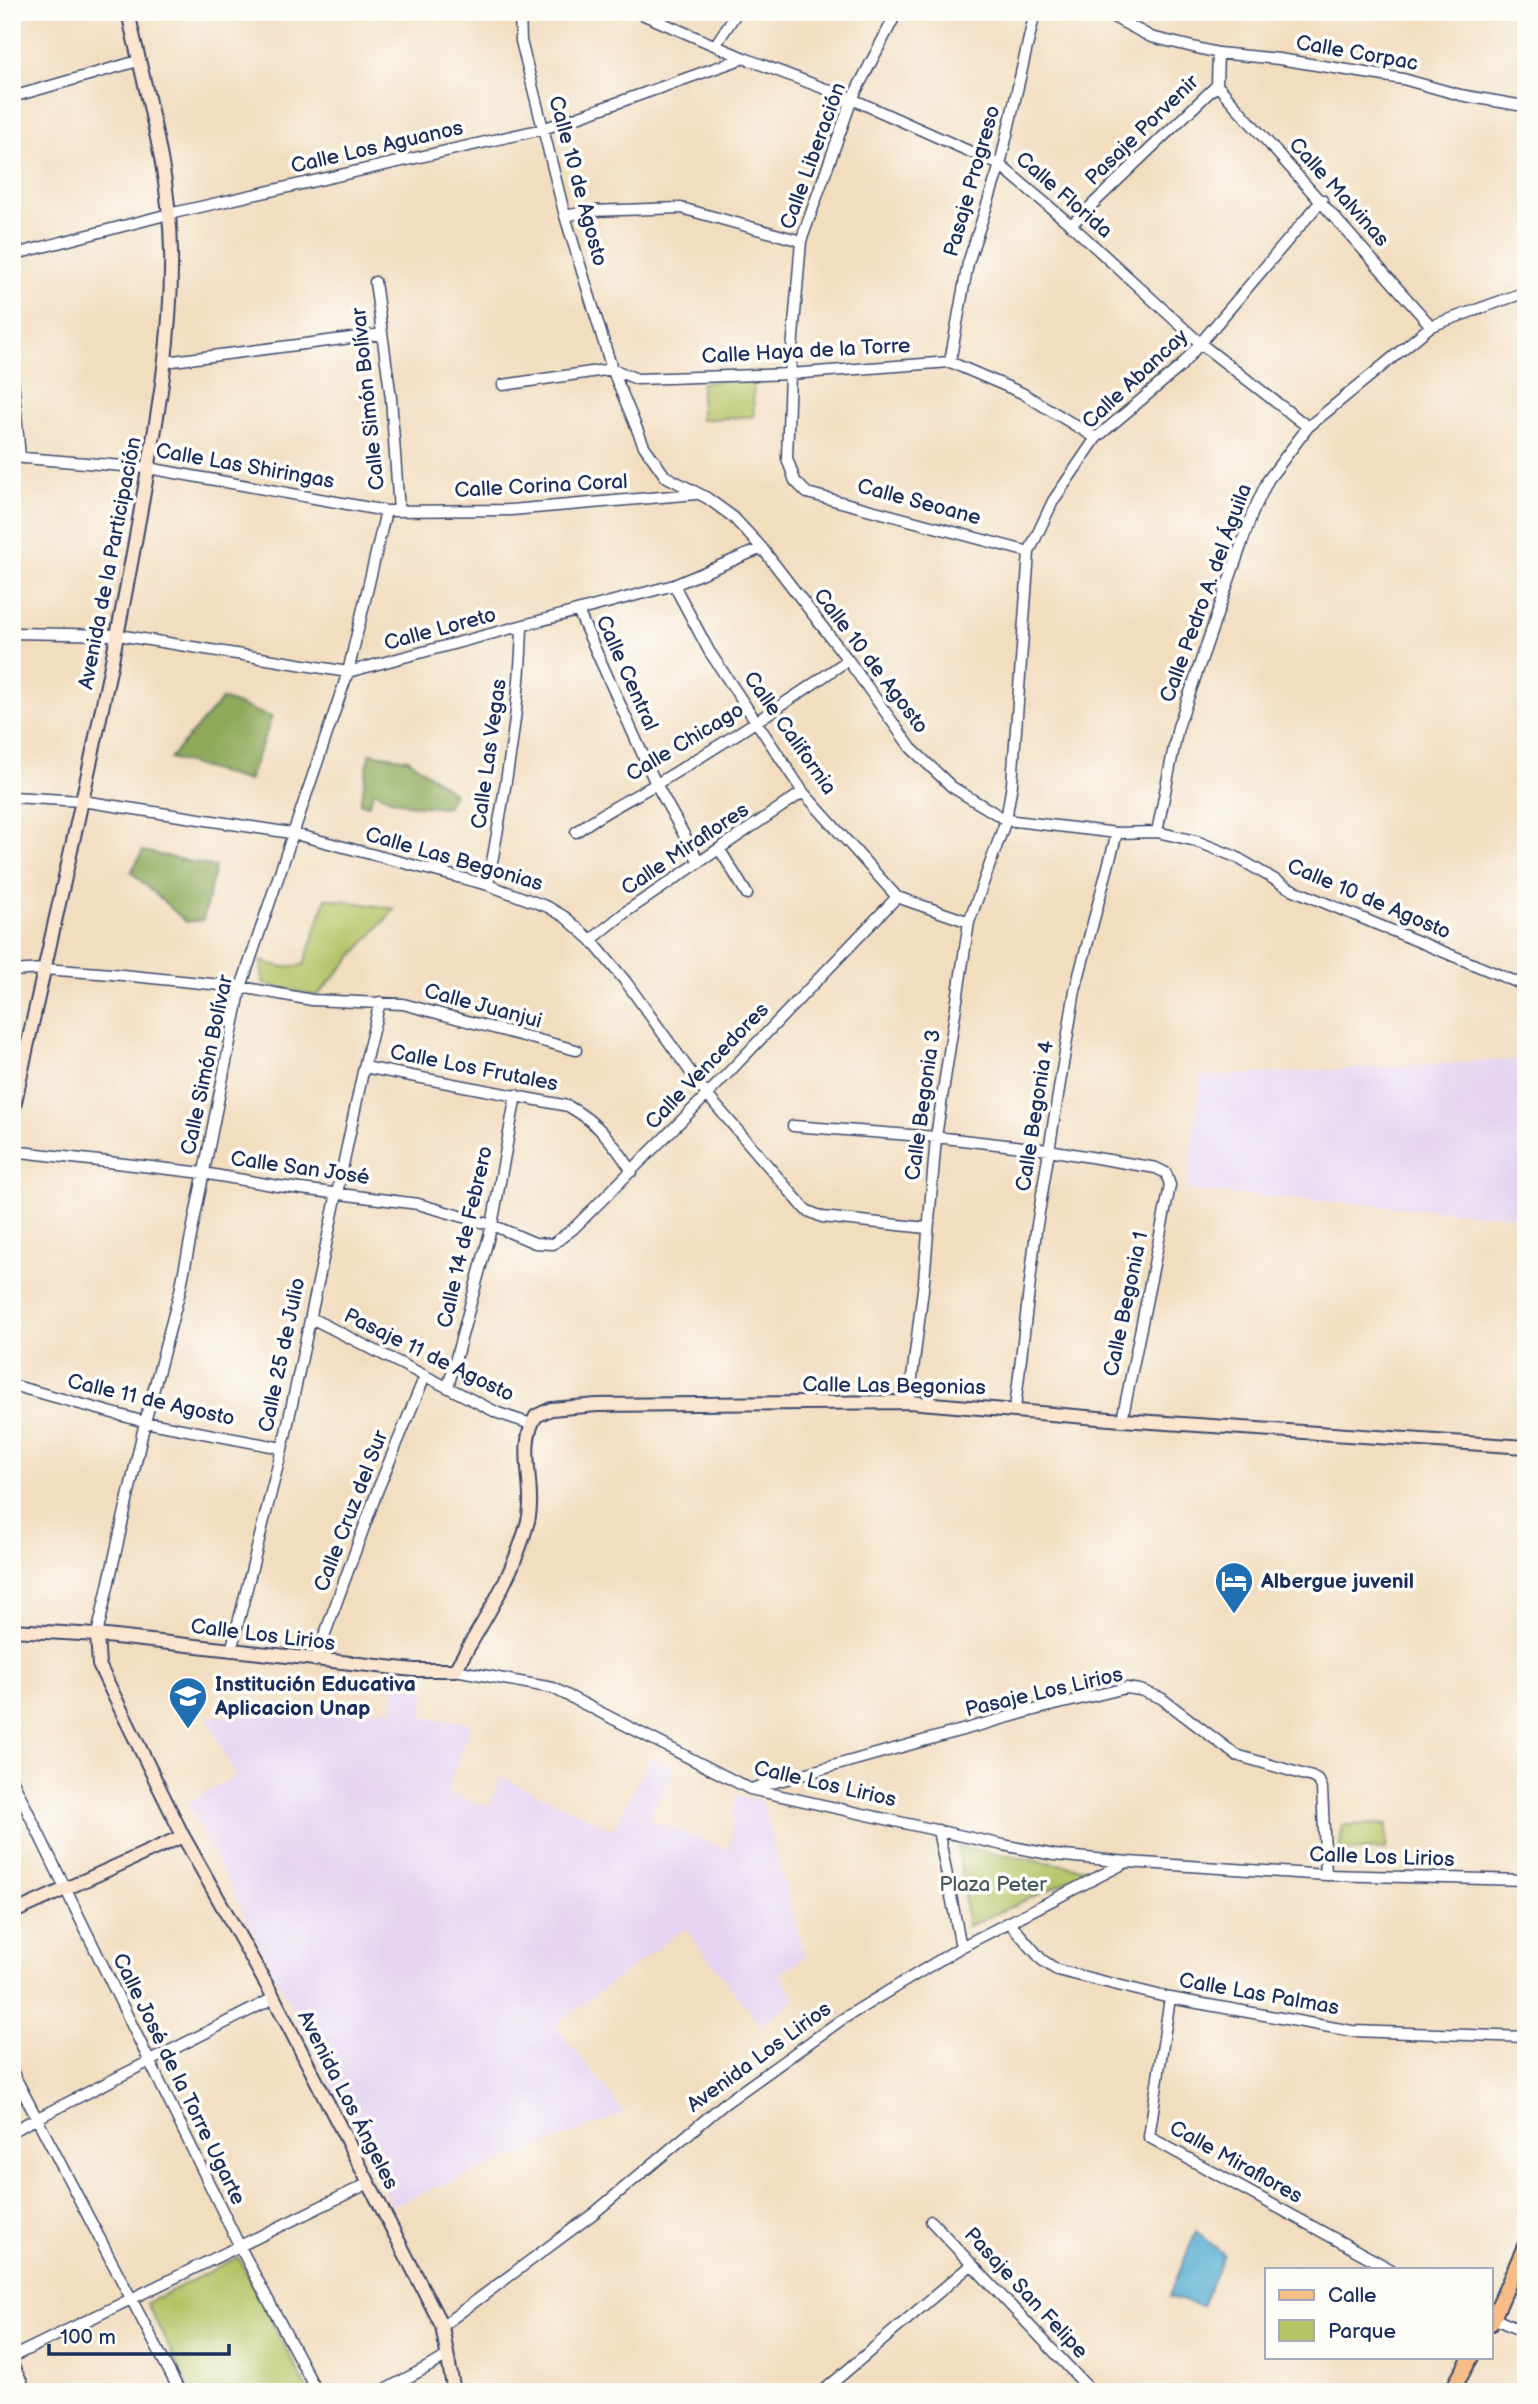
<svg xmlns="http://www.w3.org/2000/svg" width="1538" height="2404" viewBox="0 0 1538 2404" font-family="'Balsamiq Sans',sans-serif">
<rect width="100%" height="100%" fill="#fdfcf7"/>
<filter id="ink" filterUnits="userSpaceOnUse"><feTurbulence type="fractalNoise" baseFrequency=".0143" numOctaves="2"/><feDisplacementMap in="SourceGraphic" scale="14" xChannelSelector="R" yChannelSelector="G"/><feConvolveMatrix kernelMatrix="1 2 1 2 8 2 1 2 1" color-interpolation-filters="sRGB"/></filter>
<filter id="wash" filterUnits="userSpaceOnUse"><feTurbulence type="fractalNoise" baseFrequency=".00686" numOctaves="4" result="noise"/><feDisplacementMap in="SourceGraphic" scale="28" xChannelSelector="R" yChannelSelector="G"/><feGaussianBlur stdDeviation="1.57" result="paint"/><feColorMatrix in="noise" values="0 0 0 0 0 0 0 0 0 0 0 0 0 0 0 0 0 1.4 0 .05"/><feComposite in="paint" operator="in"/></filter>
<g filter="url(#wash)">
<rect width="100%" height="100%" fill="#f2ddbf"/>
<path fill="#e4d3f1" d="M 1526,1059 L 1526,1217 L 1187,1191 L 1200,1077 Z
M 396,1681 L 426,1684 L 423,1717 L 471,1723 L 447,1793 L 488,1807 L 501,1777 L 613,1829 L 651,1757 L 675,1769 L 649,1819 L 729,1850 L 735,1796 L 762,1801 L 805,1958 L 779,1973 L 796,2000 L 760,2025 L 685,1928 L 555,2025 L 625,2113 L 392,2205 L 187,1803 L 235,1776 L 206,1717 L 391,1709 Z"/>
<path fill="#b4c365" stroke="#687962" stroke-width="2" d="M 740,378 L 753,380 L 754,416 L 701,420 L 701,383 Z
M 326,898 L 395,909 L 317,996 L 264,984 L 260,961 L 283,967 L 304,965 Z
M 1387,1824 L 1386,1849 L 1340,1851 L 1342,1825 Z
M 958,1847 L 1093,1870 L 968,1926 Z
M 238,2257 L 309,2392 L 191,2392 L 147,2303 Z"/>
<path fill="#8fa95a" stroke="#556c5c" stroke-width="2" d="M 222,699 L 272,717 L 248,781 L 170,758 Z
M 370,753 L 408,759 L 454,793 L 447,807 C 421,807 397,805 374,791 L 369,805 L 360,804 Z
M 143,851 L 215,867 L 203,920 L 186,922 L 131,872 Z"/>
<path fill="#52abd0" stroke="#366d97" stroke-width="2" d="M 1196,2231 L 1224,2254 L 1202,2306 L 1169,2297 Z"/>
</g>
<g filter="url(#ink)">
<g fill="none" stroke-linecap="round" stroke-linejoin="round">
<g stroke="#3b496d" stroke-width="13">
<path id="street" d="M 520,12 L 521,41 L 565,216 L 612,369 L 644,446 L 665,476 L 707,498 L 733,517 L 762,548 L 848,660 L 911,748 L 952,787 L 1006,820 L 1117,833 L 1157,832 L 1196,841 L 1236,857 L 1289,888 L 1526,986
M 637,12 L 744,58 L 852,99 L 1000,165 L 1071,225 L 1201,344 L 1308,427
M 897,12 L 852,99 L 801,241 L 790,374 L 787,458 L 795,481 L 807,493 L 1029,552
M 1104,12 L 1151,37 L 1218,53 L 1279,59 L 1403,79 L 1460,95 L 1518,105 L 1526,104
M 716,44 L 737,12
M 1217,85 L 1431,326
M 12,97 L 138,61
M 565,216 L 590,211 L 681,208 L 801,241
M 1071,225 L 1217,85 L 1218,53
M 12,255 L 169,214 L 543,129 L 744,58
M 375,282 L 391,398 L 399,511
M 165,362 L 382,334
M 950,362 L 968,263 L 1000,165 L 1035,12
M 12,370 L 20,457
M 503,385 L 612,369 L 637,379 L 790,374 L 950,362 L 1022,393 L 1096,438
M 12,457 L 148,468 L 386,511 L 511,510 L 696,494
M 674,585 L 709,651 L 803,792 L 897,897 L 969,922
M 578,611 L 656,784 L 699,862
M 12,633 L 118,635 L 348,672 L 674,585 L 762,548
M 12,797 L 82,801 L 291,833 L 488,885 L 548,907 L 565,917 L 591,940 L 626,982 L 707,1095 L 806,1210 L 822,1217 L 927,1228
M 576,832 C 605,810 637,796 668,777 C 729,740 789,701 848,660
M 1157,832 L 1178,727 L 1252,514 L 1268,480 L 1308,427 L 1431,326 L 1526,292
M 720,850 L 747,894
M 488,885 C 503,799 520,715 522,627
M 591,940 L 627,911 L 803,792
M 12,971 L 44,969 L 112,974 L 241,987 L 312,1000 L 403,1004 L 576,1050
M 364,1067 L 568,1106 C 598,1123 613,1142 632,1171
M 793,1126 L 936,1137 L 1049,1150 L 1156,1168 L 1166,1173 L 1170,1185 L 1168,1196 L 1122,1420
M 12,1151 L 203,1173 L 278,1186 L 418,1204 L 492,1225 L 535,1243 L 553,1244 L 573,1229 L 707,1095 L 897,897
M 311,1318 L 498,1413 L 531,1424
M 12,1385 L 145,1422 L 282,1448
M 448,1387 L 492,1225 L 516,1095
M 909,1402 L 924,1281 L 936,1137 L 969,922 L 1006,820 L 1012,784 L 1029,552 L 1053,501 L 1096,438 L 1180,367 L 1322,200
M 1015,1409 L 1036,1231 L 1075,990 L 1117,833
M 97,1635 L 145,1422 L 180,1291 L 241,987 L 348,672 L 386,511
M 231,1651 L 285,1437 L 364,1067 L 380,1002
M 315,1661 L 378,1489 L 425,1376
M 455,1670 L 553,1688 L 750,1789 L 1003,1845 L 1054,1855 L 1128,1862 L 1326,1875 L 1526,1880
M 12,1779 L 240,2247 L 317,2392
M 754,1788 L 1034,1710 L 1126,1688 L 1140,1690 L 1161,1698 L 1236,1755 L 1312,1777 L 1319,1781 L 1322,1788 L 1326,1875
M 938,1830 L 961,1947
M 1009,1922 L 1042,1960 L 1057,1970 L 1170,1998 L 1352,2031 L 1526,2037
M 1170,1998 L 1149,2137 L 1390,2269
M 12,2071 L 180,2392
M 12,2131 L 274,1998
M 931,2221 L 1092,2392
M 1491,2317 L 1526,2333
M 442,2326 L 593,2214 L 724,2104 L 841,2020 L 961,1947 L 1127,1862
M 12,2357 L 369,2183
M 12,2363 L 27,2392
M 381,2392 L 448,2356
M 822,2392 L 972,2264"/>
</g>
<g stroke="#3b496d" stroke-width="16">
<path id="secondary" d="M 12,1116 C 53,924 100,734 135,542 C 152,446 173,348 171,251 C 170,170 145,91 128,12
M 12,1630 L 97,1635 L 414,1670 L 455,1670 C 483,1622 514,1575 528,1521 C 536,1488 517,1446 536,1416 L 551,1409 L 597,1405 L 909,1402 L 1122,1420 L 1526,1447
M 97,1635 L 99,1665 L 183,1836 L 274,1998 L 442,2326 L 454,2392
M 12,1913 L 183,1836"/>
</g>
<g stroke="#3b496d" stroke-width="18">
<path id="primary" d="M 1491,2323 L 1526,2244
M 1451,2392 L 1471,2357"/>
</g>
<use href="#street" stroke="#fff" stroke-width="10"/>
<use href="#secondary" stroke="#fce5cf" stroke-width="12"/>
<use href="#primary" stroke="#f7bd88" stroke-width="14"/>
</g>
</g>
<defs>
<g id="hotel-pin" transform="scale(2.0125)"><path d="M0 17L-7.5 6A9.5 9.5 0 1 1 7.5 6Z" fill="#1f6fb2" stroke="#fdfcf7"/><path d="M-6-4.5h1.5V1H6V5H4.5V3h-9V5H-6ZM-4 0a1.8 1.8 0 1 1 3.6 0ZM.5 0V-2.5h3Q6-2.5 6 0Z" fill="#fff"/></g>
<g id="school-pin" transform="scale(2.0125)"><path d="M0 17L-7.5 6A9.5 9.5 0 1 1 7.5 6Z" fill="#1f6fb2" stroke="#fdfcf7"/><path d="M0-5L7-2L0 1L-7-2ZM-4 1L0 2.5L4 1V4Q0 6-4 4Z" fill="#fff"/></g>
</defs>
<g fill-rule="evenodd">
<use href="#hotel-pin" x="1234" y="1581"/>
<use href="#school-pin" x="188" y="1696"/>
</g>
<g text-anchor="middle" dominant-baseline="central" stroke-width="7" stroke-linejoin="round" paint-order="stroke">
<g font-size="21" fill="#1b2f5e" stroke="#fdfcf7">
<text transform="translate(1357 53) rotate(10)">Calle Corpac</text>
<text transform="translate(1142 130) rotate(-44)">Pasaje Porvenir</text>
<text transform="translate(377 147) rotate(-13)">Calle Los Aguanos</text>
<text transform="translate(813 156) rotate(-70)">Calle Liberación</text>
<text transform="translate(578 181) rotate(75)">Calle 10 de Agosto</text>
<text transform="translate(972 181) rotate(-74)">Pasaje Progreso</text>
<text transform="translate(1339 192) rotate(48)">Calle Malvinas</text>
<text transform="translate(1064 195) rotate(41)">Calle Florida</text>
<text transform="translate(806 351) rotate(-3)">Calle Haya de la Torre</text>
<text transform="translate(1135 379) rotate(-43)">Calle Abancay</text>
<text transform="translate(368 399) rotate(-96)">Calle Simón Bolívar</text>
<text transform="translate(245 466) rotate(10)">Calle Las Shiringas</text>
<text transform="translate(541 486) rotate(-3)">Calle Corina Coral</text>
<text transform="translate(919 502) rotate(15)">Calle Seoane</text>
<text transform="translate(110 563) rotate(-79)">Avenida de la Participación</text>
<text transform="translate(1206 593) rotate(-70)">Calle Pedro A. del Águila</text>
<text transform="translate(440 629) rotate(-15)">Calle Loreto</text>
<text transform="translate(871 661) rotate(53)">Calle 10 de Agosto</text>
<text transform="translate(627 673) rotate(66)">Calle Central</text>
<text transform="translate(790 733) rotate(55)">Calle California</text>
<text transform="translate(685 742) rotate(-31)">Calle Chicago</text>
<text transform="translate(489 754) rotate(-82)">Calle Las Vegas</text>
<text transform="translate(685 849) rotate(-34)">Calle Miraflores</text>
<text transform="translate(454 859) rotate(16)">Calle Las Begonias</text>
<text transform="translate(1369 899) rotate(23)">Calle 10 de Agosto</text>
<text transform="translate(483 1006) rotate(15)">Calle Juanjui</text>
<text transform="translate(207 1065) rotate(-78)">Calle Simón Bolívar</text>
<text transform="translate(707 1066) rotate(-46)">Calle Vencedores</text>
<text transform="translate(474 1068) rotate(11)">Calle Los Frutales</text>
<text transform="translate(923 1105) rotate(-82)">Calle Begonia 3</text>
<text transform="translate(1035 1116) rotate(-81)">Calle Begonia 4</text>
<text transform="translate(300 1168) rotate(8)">Calle San José</text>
<text transform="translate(465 1237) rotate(-77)">Calle 14 de Febrero</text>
<text transform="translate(1126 1304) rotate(-78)">Calle Begonia 1</text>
<text transform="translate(282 1355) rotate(-78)">Calle 25 de Julio</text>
<text transform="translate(429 1355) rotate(26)">Pasaje 11 de Agosto</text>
<text transform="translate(894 1386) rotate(1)">Calle Las Begonias</text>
<text transform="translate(151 1400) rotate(13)">Calle 11 de Agosto</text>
<text transform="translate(351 1511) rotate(-69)">Calle Cruz del Sur</text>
<text transform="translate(263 1635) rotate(7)">Calle Los Lirios</text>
<text transform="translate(1044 1692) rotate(-13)">Pasaje Los Lirios</text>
<text transform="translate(825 1784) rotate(13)">Calle Los Lirios</text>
<text transform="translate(1382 1857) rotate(2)">Calle Los Lirios</text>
<text transform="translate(1259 1994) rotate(10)">Calle Las Palmas</text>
<text transform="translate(759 2057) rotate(-36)">Avenida Los Lirios</text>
<text transform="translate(179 2079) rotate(64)">Calle José de la Torre Ugarte</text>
<text transform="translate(348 2100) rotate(63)">Avenida Los Ángeles</text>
<text transform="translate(1236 2162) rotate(29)">Calle Miraflores</text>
<text transform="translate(1026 2293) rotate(47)">Pasaje San Felipe</text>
</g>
<g font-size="21" font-weight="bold" fill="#1b2f5e" stroke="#fdfcf7" text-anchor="start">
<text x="1261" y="1581">Albergue juvenil</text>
<text x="215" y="1684">Institución Educativa<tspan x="215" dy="24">Aplicacion Unap</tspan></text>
</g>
<g font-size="21" fill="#495b60" stroke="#fdfcf7">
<text x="993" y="1884">Plaza Peter</text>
</g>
</g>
<rect width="1538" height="2404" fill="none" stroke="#fdfcf7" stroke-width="42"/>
<rect x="1265" y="2268" width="228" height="91" fill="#fdfcf7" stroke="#a3aaba" stroke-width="2"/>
<rect x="1279" y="2290" width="35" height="10" fill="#f7bd88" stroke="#a3aaba" stroke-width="2"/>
<text x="1328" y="2302" font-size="21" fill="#1b2f5e">Calle</text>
<rect x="1279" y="2320" width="35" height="21" fill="#b4c365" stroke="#a3aaba" stroke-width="2"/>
<text x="1328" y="2338" font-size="21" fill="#1b2f5e">Parque</text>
<path d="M49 2344v10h180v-10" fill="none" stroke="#1b2f5e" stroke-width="3.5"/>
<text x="60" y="2344" font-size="21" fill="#1b2f5e" stroke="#fdfcf7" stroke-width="5" paint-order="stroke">100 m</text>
</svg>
